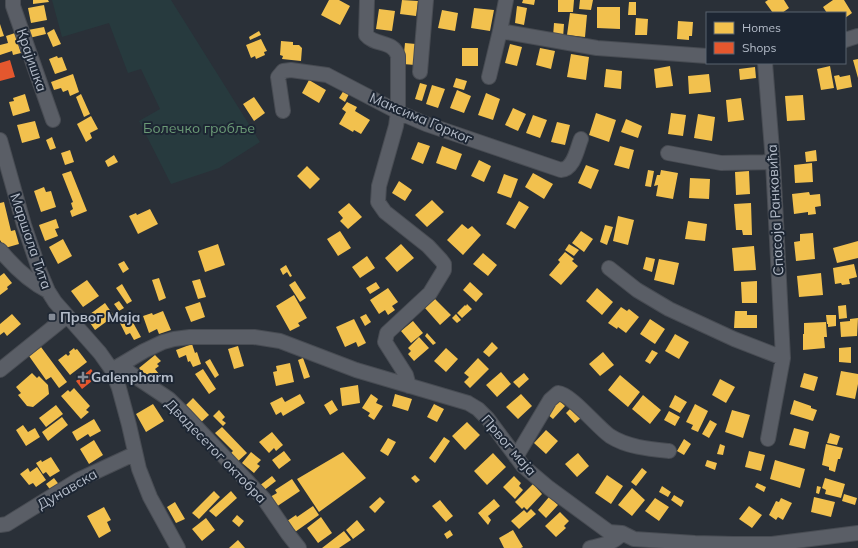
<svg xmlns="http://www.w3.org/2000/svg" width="858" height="548" viewBox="0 0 858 548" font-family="Mulish,sans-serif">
<rect width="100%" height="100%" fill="#2a3038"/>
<path fill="#273a3e" d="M 52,0 L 171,0 L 260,142 L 219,168 L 171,184 L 139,121 L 160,109 L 141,69 L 128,73 L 109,23 L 62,37 Z"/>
<path fill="#f2c14e" d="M 33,0 L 48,0 L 49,2 L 33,4 Z
M 329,0 L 339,0 L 350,6 L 340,25 L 321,15 Z
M 402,0 L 418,1 L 416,16 L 400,14 Z
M 523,0 L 535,0 L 534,5 L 522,3 Z
M 558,0 L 574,0 L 573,12 L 558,12 Z
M 580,0 L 593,0 L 591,10 L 579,9 Z
M 768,0 L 784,0 L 789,8 L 782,13 L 773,13 L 765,2 Z
M 833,0 L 844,0 L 852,13 L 845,18 L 845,13 L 827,13 L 823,7 Z
M 629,2 L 636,2 L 636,15 L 628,15 Z
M 44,5 L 47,20 L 31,23 L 28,8 Z
M 517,6 L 527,8 L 524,25 L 515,23 Z
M 597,7 L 620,7 L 620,29 L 597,28 Z
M 474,8 L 494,10 L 490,31 L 471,28 Z
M 379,9 L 395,11 L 392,31 L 376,29 Z
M 442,10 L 458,13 L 455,31 L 438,28 Z
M 570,13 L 587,15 L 585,37 L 567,35 Z
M 636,18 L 648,19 L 647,35 L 635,35 Z
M 678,21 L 693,22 L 692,36 L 689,36 L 689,40 L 677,39 Z
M 554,23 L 564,24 L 563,38 L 553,37 Z
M 0,24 L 4,36 L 0,37 Z
M 44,27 L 46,34 L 29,38 L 28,30 Z
M 54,29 L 61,44 L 53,47 L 47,33 Z
M 259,31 L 261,35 L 250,40 L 249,37 Z
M 15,33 L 21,53 L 13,55 L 12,51 L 0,55 L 0,45 L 8,43 L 6,36 Z
M 261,39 L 267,51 L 264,52 L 265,55 L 256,59 L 255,56 L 251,58 L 246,45 Z
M 281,41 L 293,42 L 293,45 L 299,45 L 302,48 L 301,61 L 282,59 L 283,56 L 280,55 Z
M 405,43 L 416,44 L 415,65 L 403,64 Z
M 510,44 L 522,47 L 517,66 L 505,63 Z
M 462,48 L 478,48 L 478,66 L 462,66 Z
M 540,48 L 555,51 L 551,69 L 536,65 Z
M 571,54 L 589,57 L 586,80 L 567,77 Z
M 57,56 L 58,58 L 62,57 L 67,70 L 55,74 L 49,59 Z
M 858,59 L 858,78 L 853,60 Z
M 670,66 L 673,86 L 656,88 L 654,69 Z
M 830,66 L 834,88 L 821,90 L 817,69 Z
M 755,67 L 756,78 L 740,80 L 739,69 Z
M 606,69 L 622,71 L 621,89 L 604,87 Z
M 73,74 L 79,92 L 70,96 L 68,90 L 63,92 L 61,88 L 54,90 L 51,82 Z
M 709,74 L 711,92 L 689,94 L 688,76 Z
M 839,75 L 840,77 L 850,75 L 852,87 L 837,90 L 834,76 Z
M 456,78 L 467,81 L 464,90 L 453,87 Z
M 309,80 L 326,90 L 319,103 L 302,93 Z
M 420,83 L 427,85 L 422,101 L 415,99 Z
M 432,85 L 445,89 L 438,108 L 426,104 Z
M 344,90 L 349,94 L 345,102 L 339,98 Z
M 457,90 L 471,96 L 464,113 L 450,108 Z
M 486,93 L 500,99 L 493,120 L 478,115 Z
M 25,94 L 30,111 L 13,116 L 9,102 L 14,101 L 13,98 Z
M 81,94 L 90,114 L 84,117 L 76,97 Z
M 803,95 L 805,120 L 787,121 L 785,96 Z
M 254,97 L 265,113 L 254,121 L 243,104 Z
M 741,98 L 744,120 L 728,122 L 726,100 Z
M 347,102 L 357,107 L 355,111 L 370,120 L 361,134 L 354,130 L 353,132 L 339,124 L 346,112 L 342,109 Z
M 513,108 L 526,114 L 518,131 L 505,125 Z
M 596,113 L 616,120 L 609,142 L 589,135 Z
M 671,113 L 686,115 L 683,136 L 668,134 Z
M 698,114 L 715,117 L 712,141 L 694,138 Z
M 533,115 L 547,120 L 540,138 L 526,133 Z
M 91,116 L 98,129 L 90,133 L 92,138 L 86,142 L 77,124 Z
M 626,119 L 642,126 L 638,138 L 621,132 Z
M 35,121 L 40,138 L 22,143 L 17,125 Z
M 557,122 L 570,125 L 565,145 L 551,142 Z
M 52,137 L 56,148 L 50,150 L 46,140 Z
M 418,142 L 430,146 L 423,164 L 411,159 Z
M 442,146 L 462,154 L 456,170 L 436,163 Z
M 620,146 L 634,150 L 629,169 L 614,165 Z
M 70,150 L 74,162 L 65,165 L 61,153 Z
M 816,150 L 817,161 L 806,162 L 805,152 Z
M 114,155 L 118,162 L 108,167 L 105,161 Z
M 479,160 L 491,166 L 484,182 L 471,176 Z
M 812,163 L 813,182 L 795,183 L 794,165 Z
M 586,165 L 599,170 L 591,189 L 578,183 Z
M 307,166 L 320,179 L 310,189 L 297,176 Z
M 648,170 L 654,171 L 651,187 L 645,186 Z
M 661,170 L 678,173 L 673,199 L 656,196 L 658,185 L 654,186 L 657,175 L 660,175 Z
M 71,171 L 87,211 L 72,217 L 70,211 L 73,209 L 71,203 L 73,202 L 62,174 Z
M 749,171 L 750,194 L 736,195 L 735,172 Z
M 533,173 L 553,184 L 544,199 L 525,187 Z
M 504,174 L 518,179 L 511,198 L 497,193 Z
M 690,178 L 710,179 L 709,199 L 689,198 Z
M 399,181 L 412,190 L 405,201 L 392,193 Z
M 44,187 L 46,192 L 51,191 L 56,207 L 41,212 L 34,191 Z
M 809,192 L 810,195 L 820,194 L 821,206 L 815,207 L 816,214 L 808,215 L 808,212 L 794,214 L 792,194 Z
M 432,200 L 444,212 L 427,227 L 415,215 Z
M 519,201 L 529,207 L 515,229 L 506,224 Z
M 4,202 L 11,231 L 15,230 L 19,244 L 5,248 L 0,240 L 0,203 Z
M 349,203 L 362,217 L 348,229 L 340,221 L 343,218 L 338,212 Z
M 751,203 L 752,235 L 743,235 L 742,230 L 736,230 L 734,204 Z
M 150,209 L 158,224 L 138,234 L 129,216 L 136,213 L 137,215 Z
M 618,216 L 634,220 L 628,245 L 613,241 Z
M 56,219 L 59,228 L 55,229 L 58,236 L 45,241 L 39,225 Z
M 688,221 L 707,224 L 705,241 L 685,239 Z
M 462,224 L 468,229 L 472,226 L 481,235 L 463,255 L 447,240 Z
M 605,225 L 613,227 L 607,245 L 600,242 Z
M 340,231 L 351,248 L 338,256 L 327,239 Z
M 581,231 L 593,239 L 584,252 L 572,243 Z
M 813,233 L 815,259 L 796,261 L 794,242 L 800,241 L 800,234 Z
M 63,239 L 72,256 L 58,264 L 49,247 Z
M 858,241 L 858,258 L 837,263 L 833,248 Z
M 218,244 L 225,265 L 205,272 L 198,251 Z
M 401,244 L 414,258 L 397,272 L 385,258 Z
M 569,244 L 579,250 L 574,256 L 565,250 Z
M 754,246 L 756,270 L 734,271 L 732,248 Z
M 565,252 L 574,259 L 572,261 L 578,266 L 561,285 L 549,275 L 560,262 L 558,260 Z
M 483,253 L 497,265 L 488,276 L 473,264 Z
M 367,256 L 375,268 L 360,278 L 352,267 Z
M 646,257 L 655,259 L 652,272 L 643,269 Z
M 659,259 L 679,263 L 674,285 L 654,280 Z
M 124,261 L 129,269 L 123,273 L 118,264 Z
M 854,264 L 857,277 L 849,279 L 850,284 L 842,285 L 841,283 L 835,284 L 833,268 Z
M 286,265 L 292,276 L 290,277 L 287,272 L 283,275 L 280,269 Z
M 4,273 L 12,283 L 7,287 L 8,289 L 0,295 L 0,276 Z
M 821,273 L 823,295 L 799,297 L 797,276 Z
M 159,278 L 166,298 L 159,301 L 152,280 Z
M 200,279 L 206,297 L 198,299 L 192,281 Z
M 87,280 L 99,296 L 83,307 L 71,291 Z
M 295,281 L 306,298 L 300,302 L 289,285 Z
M 757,281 L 757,303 L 742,303 L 741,282 Z
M 376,282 L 380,288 L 370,294 L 366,288 Z
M 470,282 L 483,294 L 476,302 L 463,290 Z
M 122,284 L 132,301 L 127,304 L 116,288 Z
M 388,288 L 398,302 L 392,306 L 395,310 L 388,315 L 385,310 L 379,314 L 370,300 Z
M 597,288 L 613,302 L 602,315 L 586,301 Z
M 294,295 L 307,318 L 298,323 L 300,326 L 290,331 L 276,306 Z
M 435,299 L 451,315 L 440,325 L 425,308 Z
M 119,301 L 124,308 L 119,311 L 114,304 Z
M 200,302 L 205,317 L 191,322 L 185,307 Z
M 105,303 L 114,316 L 95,330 L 86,317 Z
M 467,304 L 472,309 L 462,318 L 457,313 L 465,305 L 466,306 Z
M 846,305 L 847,318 L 839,319 L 838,306 Z
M 621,307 L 627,311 L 629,309 L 639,317 L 626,333 L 618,327 L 617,329 L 608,323 Z
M 163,311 L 171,330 L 159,334 L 157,329 L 149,333 L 143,316 L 152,313 L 153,315 Z
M 735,311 L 747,311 L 747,315 L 757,315 L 757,328 L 734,328 Z
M 12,314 L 21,324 L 7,336 L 4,332 L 0,335 L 0,324 Z
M 366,314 L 371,322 L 365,326 L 360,317 Z
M 456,314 L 461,320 L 457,323 L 452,318 Z
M 826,315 L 836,315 L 836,326 L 828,327 L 828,324 L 827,324 Z
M 130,317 L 141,337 L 134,340 L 130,333 L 126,335 L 120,323 Z
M 858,318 L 857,336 L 841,337 L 840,322 L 850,321 L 850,319 Z
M 354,319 L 366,343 L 358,347 L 356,342 L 345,347 L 336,327 Z
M 650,319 L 665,329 L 655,344 L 640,334 Z
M 413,321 L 423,333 L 411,343 L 401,331 Z
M 826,322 L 827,337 L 824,337 L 825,348 L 803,350 L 803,334 L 804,334 L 804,323 Z
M 427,333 L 436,343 L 433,345 L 425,336 Z
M 675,334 L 689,342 L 679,359 L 665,351 Z
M 419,337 L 429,348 L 414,361 L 408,354 L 411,351 L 408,348 Z
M 492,342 L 498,348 L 489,357 L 483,352 Z
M 192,344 L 195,353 L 197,352 L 201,364 L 193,367 L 190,361 L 188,362 L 186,355 L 179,358 L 176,350 Z
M 238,346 L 244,366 L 234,369 L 228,349 Z
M 41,347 L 67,382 L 59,388 L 51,377 L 46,380 L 29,356 Z
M 851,347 L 851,363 L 839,362 L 839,348 Z
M 74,348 L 75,350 L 77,349 L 87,362 L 70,375 L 58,360 L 66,354 L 68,356 L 70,354 L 69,352 Z
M 446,348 L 458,359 L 446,372 L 434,361 Z
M 652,350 L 658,353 L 650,364 L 645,361 Z
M 603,352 L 614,365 L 600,376 L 589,364 Z
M 155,355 L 161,361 L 157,364 L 159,366 L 155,369 L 159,374 L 150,381 L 139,368 Z
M 303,358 L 310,377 L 304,379 L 298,360 Z
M 478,358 L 489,369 L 470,388 L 464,382 L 469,377 L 464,373 Z
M 210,359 L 219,375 L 215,378 L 205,362 Z
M 290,363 L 294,382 L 276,386 L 273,372 L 277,371 L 276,366 Z
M 203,369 L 216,389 L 209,394 L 195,374 Z
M 841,371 L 858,374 L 858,384 L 855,399 L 836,395 Z
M 501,372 L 511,384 L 497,397 L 486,385 Z
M 32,373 L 37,378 L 39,376 L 48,385 L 49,394 L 33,407 L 27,406 L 18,395 L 21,393 L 16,387 Z
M 524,373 L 529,379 L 519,388 L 513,382 Z
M 804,373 L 818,377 L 814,391 L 800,387 Z
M 620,375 L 640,392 L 628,407 L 608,390 Z
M 720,379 L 735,387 L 726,403 L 712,395 Z
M 358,385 L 360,403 L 342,406 L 340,388 Z
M 74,388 L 90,406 L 86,410 L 89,412 L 81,419 L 61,396 L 68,390 L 70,392 Z
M 300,394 L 305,403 L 283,416 L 281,412 L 276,415 L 270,403 L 282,397 L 285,402 Z
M 371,394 L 378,399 L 376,403 L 383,406 L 374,420 L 368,416 L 370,413 L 362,408 Z
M 395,394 L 412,399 L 408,411 L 392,406 Z
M 521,394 L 532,406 L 518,419 L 506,407 Z
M 643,395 L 661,410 L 650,424 L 632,409 Z
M 675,395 L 687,402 L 680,413 L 669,407 Z
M 193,398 L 209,415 L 198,425 L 183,408 Z
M 332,400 L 338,410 L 330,415 L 324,405 Z
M 559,400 L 565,406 L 553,419 L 547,414 Z
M 794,400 L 811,406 L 811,408 L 817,410 L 813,421 L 790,414 Z
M 153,404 L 164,421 L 146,432 L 136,414 Z
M 434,404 L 444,409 L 437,422 L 427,417 Z
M 695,404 L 708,411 L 698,432 L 691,429 L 693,425 L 686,422 Z
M 56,405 L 63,414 L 46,427 L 39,418 Z
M 572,407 L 582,417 L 575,423 L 566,413 Z
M 219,410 L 225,417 L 222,420 L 226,423 L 223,426 L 213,416 Z
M 732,410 L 750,415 L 743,438 L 725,432 Z
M 669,411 L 680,417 L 675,426 L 664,420 Z
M 62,417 L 68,425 L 48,441 L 42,432 Z
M 94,419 L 101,431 L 90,437 L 88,434 L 77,441 L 72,432 Z
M 710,420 L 717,424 L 709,438 L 702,434 Z
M 467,422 L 480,435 L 465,450 L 452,436 Z
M 23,425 L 28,432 L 35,428 L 40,437 L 26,446 L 16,430 Z
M 222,427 L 247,453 L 235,464 L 228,456 L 233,451 L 215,433 Z
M 794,428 L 809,432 L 805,449 L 789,445 Z
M 546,430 L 558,441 L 546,454 L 534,443 Z
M 272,432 L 283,445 L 276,451 L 274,448 L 269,453 L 259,442 Z
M 830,433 L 840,436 L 837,445 L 827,443 Z
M 444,437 L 450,441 L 435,463 L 429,458 Z
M 388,438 L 396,442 L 388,456 L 380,451 Z
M 684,439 L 691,444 L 684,455 L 677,451 Z
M 94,440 L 103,455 L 89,464 L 80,449 Z
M 720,444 L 725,446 L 723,455 L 717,454 Z
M 826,444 L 843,448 L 840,459 L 838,459 L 835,472 L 829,470 L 829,467 L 822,465 Z
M 284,451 L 291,460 L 279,469 L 272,460 Z
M 749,451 L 765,455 L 761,471 L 745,467 Z
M 251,452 L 261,460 L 257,464 L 260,466 L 254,473 L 242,463 Z
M 343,452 L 366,478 L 319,512 L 297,479 Z
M 493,453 L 506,467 L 487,485 L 474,471 Z
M 578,453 L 589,466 L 577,477 L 565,464 Z
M 51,457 L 60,471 L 50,477 L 46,472 L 43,474 L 36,463 L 41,460 L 42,462 Z
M 707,460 L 717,463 L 715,470 L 705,466 Z
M 775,460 L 805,469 L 800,488 L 770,479 Z
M 37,467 L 46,480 L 36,487 L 33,483 L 29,485 L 20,474 L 28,468 L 30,472 Z
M 642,468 L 647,472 L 636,486 L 631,482 Z
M 415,475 L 420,480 L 416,483 L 411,478 Z
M 607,475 L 623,486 L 611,504 L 595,493 Z
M 272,476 L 276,481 L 263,491 L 259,486 Z
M 514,476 L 521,483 L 519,486 L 523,490 L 515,499 L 503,487 Z
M 54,478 L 60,486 L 52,492 L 46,484 Z
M 825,478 L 845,484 L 841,498 L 825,494 L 826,490 L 822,488 Z
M 292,479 L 300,491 L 276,507 L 270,497 L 277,493 L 275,490 Z
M 757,483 L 766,487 L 764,492 L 755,487 Z
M 533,484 L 542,494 L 527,510 L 524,507 L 522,509 L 515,502 Z
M 662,486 L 671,492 L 668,497 L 659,492 Z
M 817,486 L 821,487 L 819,494 L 816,493 Z
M 632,488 L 645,500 L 632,516 L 618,505 Z
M 214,491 L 220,497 L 199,519 L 192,513 Z
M 231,491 L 237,498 L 216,517 L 209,511 Z
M 844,494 L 857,498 L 855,505 L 842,501 Z
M 674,495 L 684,501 L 681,507 L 671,500 Z
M 380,497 L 385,502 L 375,513 L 369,507 Z
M 549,497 L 558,505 L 546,518 L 538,510 Z
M 814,497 L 835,502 L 831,517 L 811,512 Z
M 655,498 L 669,507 L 659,521 L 645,511 Z
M 781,498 L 792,503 L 783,520 L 778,517 L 776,520 L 769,515 L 776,501 L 779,502 Z
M 494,499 L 500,506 L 488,516 L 491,520 L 488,525 L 478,513 Z
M 440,500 L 453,516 L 446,522 L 432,506 Z
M 175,502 L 185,519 L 176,523 L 167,507 Z
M 313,506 L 319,515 L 295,532 L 287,521 L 296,515 L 297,517 Z
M 749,506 L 762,515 L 752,528 L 739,519 Z
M 104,507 L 111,520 L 107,522 L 111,531 L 99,538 L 87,516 Z
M 531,509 L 536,514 L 519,529 L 511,521 L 524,510 L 527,513 Z
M 560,512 L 569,521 L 564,526 L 566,528 L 556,537 L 545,526 Z
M 237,515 L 244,521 L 239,527 L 232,521 Z
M 321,517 L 332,533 L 318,543 L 307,528 Z
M 206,518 L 215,530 L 202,541 L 192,529 Z
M 357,520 L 365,530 L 353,539 L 346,530 Z
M 450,530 L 453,535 L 447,539 L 444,534 Z
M 513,530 L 523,547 L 521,548 L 504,548 L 499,538 Z
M 344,531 L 351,540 L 339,548 L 322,548 Z
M 238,540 L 245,548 L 229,548 Z"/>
<path fill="#e4572e" d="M 10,60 L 15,77 L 0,81 L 0,63 Z
M 91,369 L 97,377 L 82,389 L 76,381 Z"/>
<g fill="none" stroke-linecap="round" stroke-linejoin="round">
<g stroke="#484c53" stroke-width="16">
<path id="minor" d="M 13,0 L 13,6 L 53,120
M 367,0 L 366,35 C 375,46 393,40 398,56 L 398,112 L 396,126 L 379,186 L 378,202 L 385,212 L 428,246 L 441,260 L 444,264 L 444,270 L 430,293 L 387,333 L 385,342 L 406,375 L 409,386
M 500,31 L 597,48 L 707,56
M 845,40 L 858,36
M 765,63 L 773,162 L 783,358 L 768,439
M 420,72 L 426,0
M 489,77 L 500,31 L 506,0
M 283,111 L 278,77 L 283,71 L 291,70 L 327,75 L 398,112 L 426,124 L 561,170 C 574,169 577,149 581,139
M 0,140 L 24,225 L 40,272 L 48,291 L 55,302 L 100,353 L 112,370 L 119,388 L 129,425 L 139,469 L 150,497 L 178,548
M 668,153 L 721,163 L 773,162
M 0,250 C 14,267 28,281 48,291
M 609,268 L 637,290 L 669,309 L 734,339 L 783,358
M 122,365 L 130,373 L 169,399 L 186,416 L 264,499 L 288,534 L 299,548
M 0,370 L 67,316
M 112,370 L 144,351 L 163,342 L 174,339 L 190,337 L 254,337 L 280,341 L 356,370 L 468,403 L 478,409 L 488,419 L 523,466 L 549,488 L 609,532 L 622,533 L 634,539 L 695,543 L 734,544 L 772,544 L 858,533
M 516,457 L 550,400 L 558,393 C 571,394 597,427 610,436 C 627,447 649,449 669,451
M 0,525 L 7,524 L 15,519 L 78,480 L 134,454
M 590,548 C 602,545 615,543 622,533"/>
</g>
<use href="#minor" stroke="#5a5e66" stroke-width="14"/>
</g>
<g fill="#848b96" stroke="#1d2633" stroke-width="1.5">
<rect x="48" y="313" width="8" height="8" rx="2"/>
<path d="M81 371h4v4h4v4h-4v4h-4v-4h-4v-4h4z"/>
</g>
<g text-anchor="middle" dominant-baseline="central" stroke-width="4" stroke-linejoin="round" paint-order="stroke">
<g font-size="14" fill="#b4bcc9" stroke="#1d2633">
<text transform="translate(32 60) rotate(71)">Крајишка</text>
<text transform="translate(421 118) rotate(23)">Максима Горког</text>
<text transform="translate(775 210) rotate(-93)">Спасоја Ранковића</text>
<text transform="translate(31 241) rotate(71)">Маршала Тита</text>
<text transform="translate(509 445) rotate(49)">Првог маја</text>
<text transform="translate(216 451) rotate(46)">Двадесетог октобра</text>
<text transform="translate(67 489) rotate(-30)">Дунавска</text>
</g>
<g font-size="14" fill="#6b9a76" stroke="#1d2633">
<text x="199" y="128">Болечко гробље</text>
</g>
<g font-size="14" font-weight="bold" fill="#b4bcc9" stroke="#1d2633" text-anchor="start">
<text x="60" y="317">Првог Маја</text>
<text x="91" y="377">Galenpharm</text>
</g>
</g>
<rect x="706" y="12" width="140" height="52" fill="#1d2633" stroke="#59626f"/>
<rect x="714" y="22" width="20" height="12" fill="#f2c14e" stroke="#59626f"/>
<text x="742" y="32" font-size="12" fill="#b4bcc9">Homes</text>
<rect x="714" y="42" width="20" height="12" fill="#e4572e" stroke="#59626f"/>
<text x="742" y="52" font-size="12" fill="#b4bcc9">Shops</text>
</svg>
